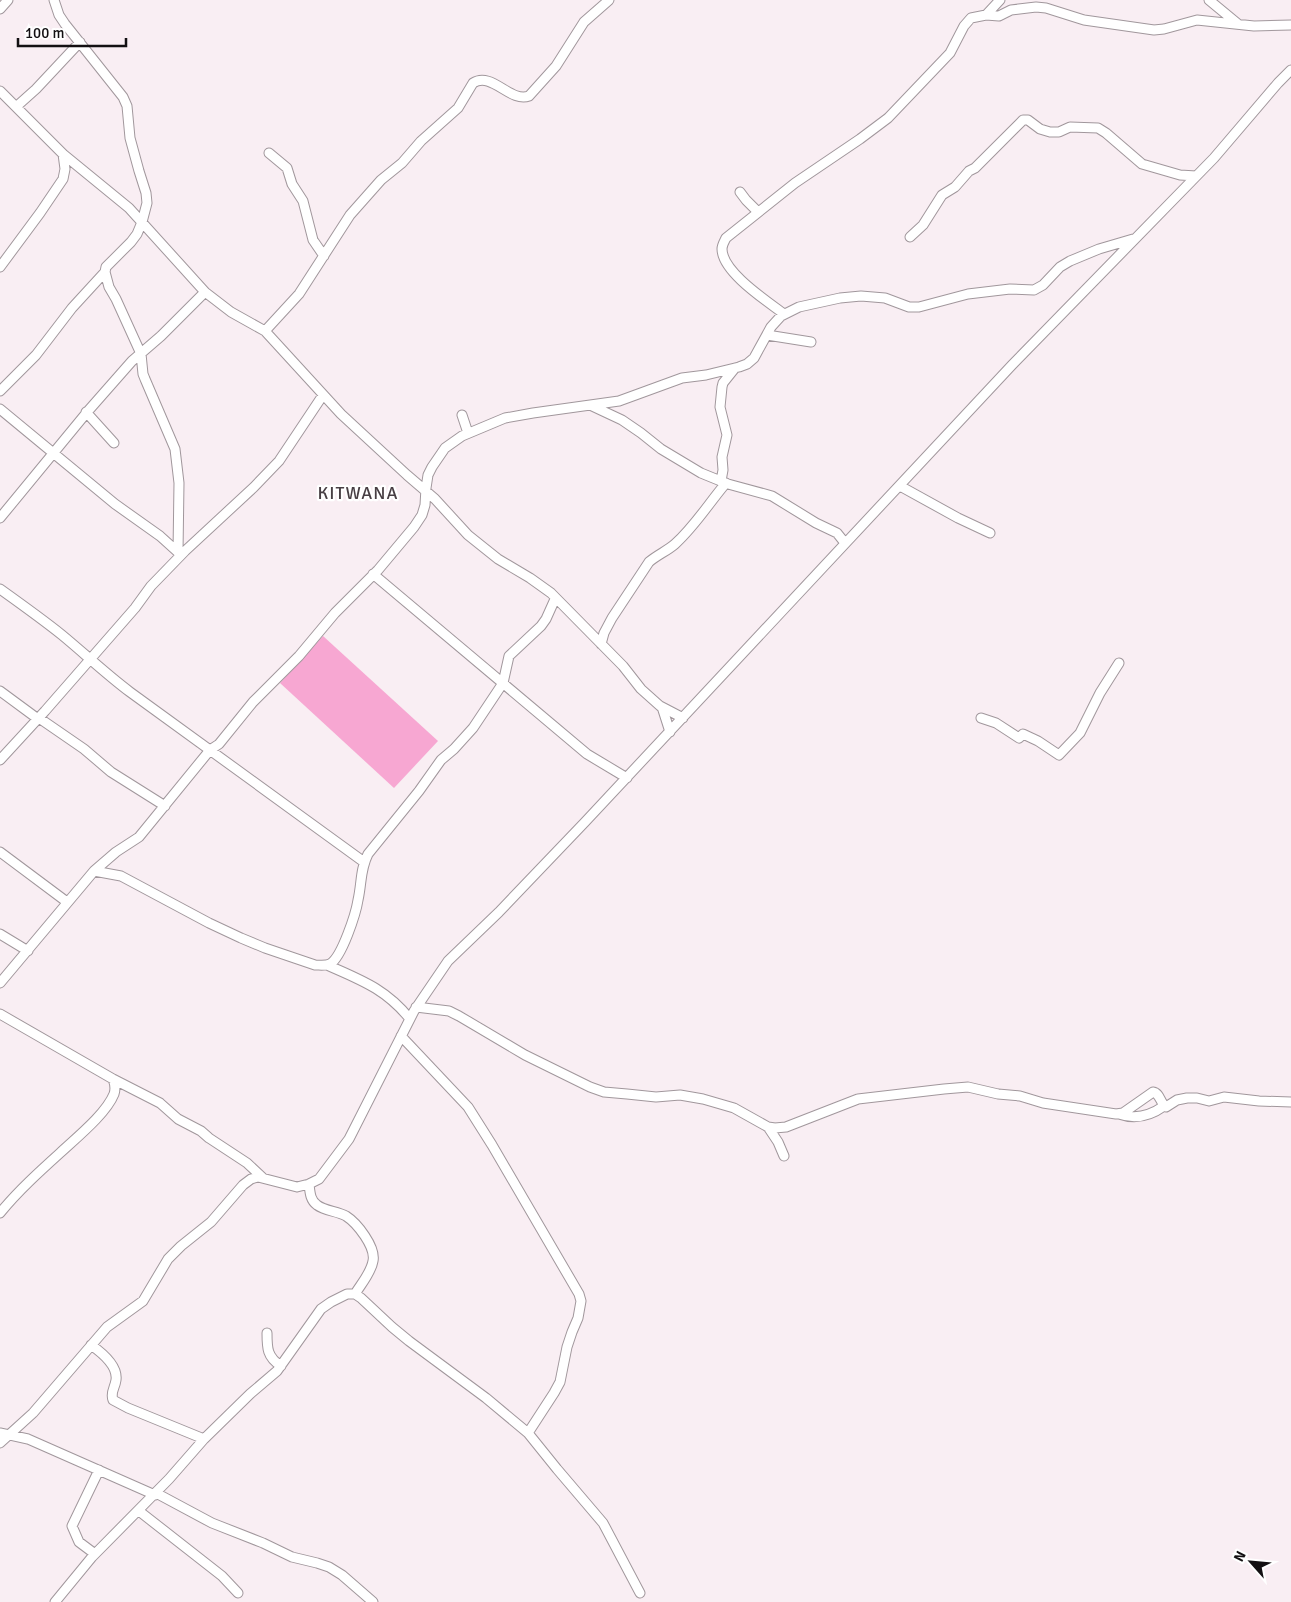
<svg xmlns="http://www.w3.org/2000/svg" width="1291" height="1602" viewBox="0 0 1291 1602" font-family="Signika,sans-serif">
<rect width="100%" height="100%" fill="#f9eef3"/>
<path fill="#f7a7d2" d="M 323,636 L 438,741 L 394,788 L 280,683 Z"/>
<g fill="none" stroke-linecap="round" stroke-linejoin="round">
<g stroke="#a1979c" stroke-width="11">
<path id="minor" d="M 54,0 L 59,15 L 65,24 L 123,97 L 127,106 L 130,138 L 139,171 L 146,193 L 147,203 L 142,222 L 137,234 L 131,242 L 106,267 L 105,272 L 109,287 L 116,299 L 141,354 L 143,374 L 145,379 L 175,449 L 179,483 L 178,552
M 1209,0 L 1238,24
M 0,9 L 8,0
M 986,15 L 1000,0
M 0,91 L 63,154 L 129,208 L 205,292 L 231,312 L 265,331 L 341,414 L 407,475 L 435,499 L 468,535 L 498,559 L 530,578 L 551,593 L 623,666 L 641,689 L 660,706 L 683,718
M 17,106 L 36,89 L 80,42
M 269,153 L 287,168 L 292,184 L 303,201 L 313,240 L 324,256
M 740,192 L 746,200 L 758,212
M 910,237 L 923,225 L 942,195 L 955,187 L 969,171 L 975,168 L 1023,120 L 1028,120 L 1040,129 L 1050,132 L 1059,132 L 1070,127 L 1098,128 L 1106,133 L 1142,164 L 1180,175 L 1196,176
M 0,267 L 40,213 L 63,179 L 65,169 L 63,154
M 784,314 C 767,301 722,272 722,249 C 722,245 724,242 726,238 L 795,183 L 860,139 L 888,118 L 950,53 L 964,26 L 971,18 L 986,15 L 999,16 L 1011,10 L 1036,7 L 1046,8 L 1084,20 L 1154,30 L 1164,29 L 1197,20 L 1254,26 L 1291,25
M 265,331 L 299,294 L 350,215 L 381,180 L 402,163 L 421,141 L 458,108 L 473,83 C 492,71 510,103 529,96 L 556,66 L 584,22 L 609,0
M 767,335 L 811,342
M 0,391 L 36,355 L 72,308 L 105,272
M 590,405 L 622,420 L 641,433 L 661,449 L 701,473 L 728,484 L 772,496 L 816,523 L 837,533 L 845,543
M 0,409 L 115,504 L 160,536 L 181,555
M 86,412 L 114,443
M 462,415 L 468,433
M 721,481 L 723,470 L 722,457 L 727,435 L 720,407 L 722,387 L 723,383 L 735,368
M 900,486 L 958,518 L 990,533
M 0,518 L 88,411 L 132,361 L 161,336 L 205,292
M 373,574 L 587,754 L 627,778
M 0,589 C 21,604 42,619 62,635 C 85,654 106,674 130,692 L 364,862
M 601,644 L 604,633 L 612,618 L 649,562 C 657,555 667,551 675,544 C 695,526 709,503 726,483
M 0,691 L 38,719
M 662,707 L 670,732
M 39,718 L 84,749 L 111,772 L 165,806
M 981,718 L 996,723 L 1019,738 L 1023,734 L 1038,741 L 1059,755 L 1080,733 L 1100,693 L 1119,663
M 0,760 L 45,711 L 135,608 L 151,586 L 185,551 L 254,487 L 279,461 L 323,395
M 0,852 L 67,902
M 94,871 L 121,876 L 209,923 L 241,938 L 265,948 L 315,965 C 320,965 325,966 330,964 C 342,957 356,913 358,900 C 362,882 360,870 368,854 L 419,791 L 441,760 L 454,749 L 473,728 L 503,683 L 509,656 L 541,626 L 546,619 L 555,599
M 0,934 L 28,951
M 327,965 C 361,980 386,989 410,1019
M 0,983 L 94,871 L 116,852 L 139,837 L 210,750 L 219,744 L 253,702 L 299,656 L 335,613 L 378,570 L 414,527 L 422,515 L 425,505 L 426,488 L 428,475 L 432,467 L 445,448 L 462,436 L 505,418 L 533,413 L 619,401 L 682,378 L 706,375 L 739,367 L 747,364 L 754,358 L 771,327 L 781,316 L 799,307 L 840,298 L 861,296 L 885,298 L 909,307 L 919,307 L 968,294 L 1010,289 L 1034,290 L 1043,285 L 1060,267 L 1070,261 L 1099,249 L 1133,239
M 416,1007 L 449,1011 L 459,1016 L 525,1055 L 590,1087 L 604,1092 L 627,1094 L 656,1097 L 680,1095 L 703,1099 L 734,1108 L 768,1127 L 775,1128 L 786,1127 L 858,1099 L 944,1089 L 968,1087 L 998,1094 L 1020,1096 L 1043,1103 L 1116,1114 L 1123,1113 L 1153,1092 C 1160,1093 1160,1103 1166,1107 L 1177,1100 L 1187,1098 L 1197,1098 L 1209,1101 L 1224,1097 L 1259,1101 L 1291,1102
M 0,1014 L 113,1079 L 160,1103 L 178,1119 L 201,1131 L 209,1138 L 247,1163 L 263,1178
M 401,1036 L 468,1107 L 492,1145 L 579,1294 L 581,1301 L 578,1318 L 572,1332 L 567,1347 L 560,1382 L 554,1393 L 528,1433
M 1119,1114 C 1136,1120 1150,1116 1164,1106
M 768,1127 L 778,1142 L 784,1156
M 309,1184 C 310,1192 310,1200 317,1205 C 325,1211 337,1211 346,1216 C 357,1223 376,1247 373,1261 C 371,1273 361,1284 355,1294
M 0,1213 C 18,1191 39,1172 60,1153 C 76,1138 106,1114 114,1094 C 116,1088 115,1084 113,1079
M 267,1333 C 267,1348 267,1357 281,1366
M 91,1345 C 101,1352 118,1366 116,1380 C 115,1388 110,1392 113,1400 L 128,1408 L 204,1439
M 0,1433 L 28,1439 L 155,1495
M 0,1443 L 33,1413 L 107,1327 L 143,1301 L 168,1259 L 181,1246 L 211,1222 L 243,1185 L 251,1179 L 258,1177 L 297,1187 L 309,1184 L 319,1179 L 349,1139 L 414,1011 L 448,961 L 499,912 L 585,822 L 1012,365 L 1214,158 L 1278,83 L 1291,70
M 156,1493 L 212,1523 L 263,1543 L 292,1557 L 317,1563 L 329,1567 L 342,1575 L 373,1602
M 139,1511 L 222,1576 L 238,1593
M 95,1554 L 79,1542 L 72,1526 L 99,1470
M 55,1602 L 92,1557 L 169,1479 L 204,1439 L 250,1394 L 277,1371 L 321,1309 L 331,1302 L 347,1294 L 355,1294 L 361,1298 L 392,1327 L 409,1341 L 486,1398 L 528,1433 L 557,1469 L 603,1523 L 640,1593"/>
</g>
<use href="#minor" stroke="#fff" stroke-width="9"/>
</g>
<g text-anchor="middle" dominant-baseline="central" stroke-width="4.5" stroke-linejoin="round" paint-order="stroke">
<g font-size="18" letter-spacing="1" fill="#473e43" stroke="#fff">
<text x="358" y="493">KITWANA</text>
</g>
</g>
<g transform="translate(1251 1562) rotate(297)" stroke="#ffffff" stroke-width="4" paint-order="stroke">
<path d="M0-4L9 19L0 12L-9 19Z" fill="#131012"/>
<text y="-8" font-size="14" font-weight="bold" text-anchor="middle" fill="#131012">N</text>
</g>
<path d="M18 38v8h108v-8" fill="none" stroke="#131012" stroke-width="2.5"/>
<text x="25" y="38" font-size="15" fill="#131012" stroke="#ffffff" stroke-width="4" paint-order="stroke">100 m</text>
</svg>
